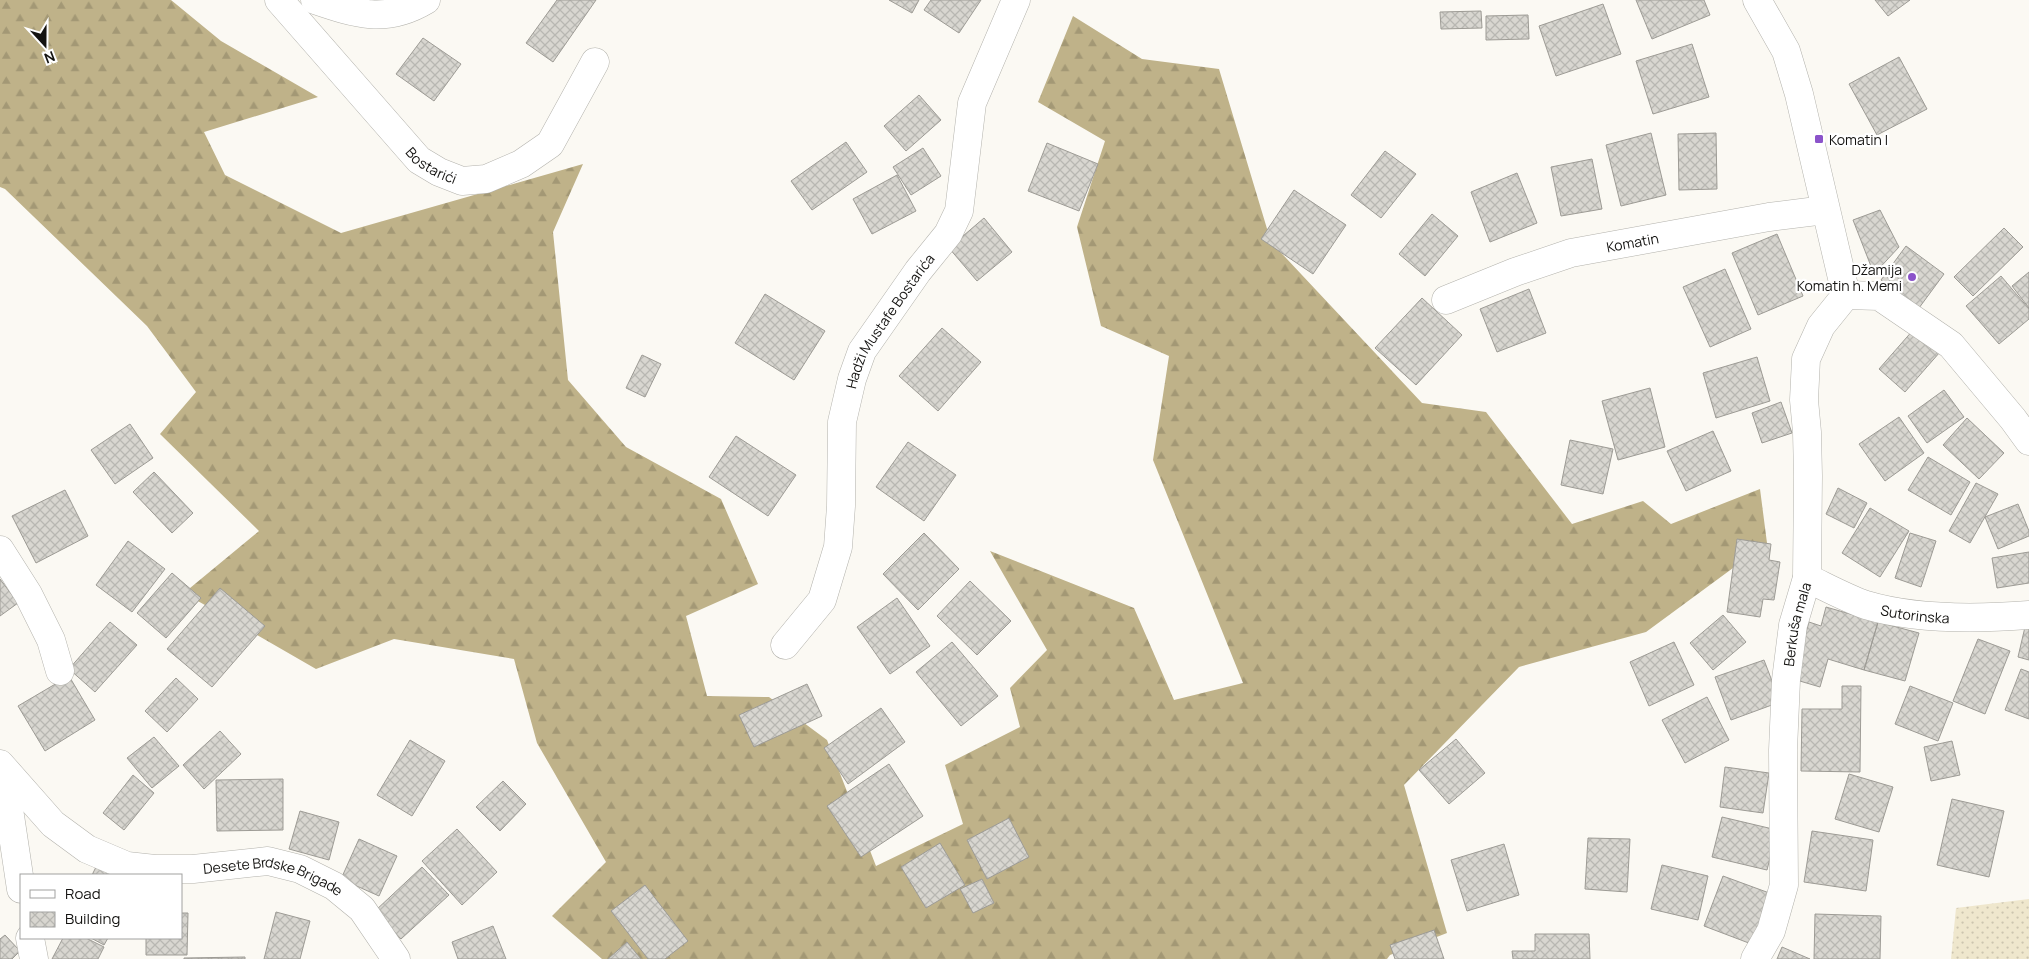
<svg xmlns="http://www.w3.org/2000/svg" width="2029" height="959" viewBox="0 0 2029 959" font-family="Manrope,sans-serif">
<defs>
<pattern id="grass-dots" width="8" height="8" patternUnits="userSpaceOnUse" patternTransform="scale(1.25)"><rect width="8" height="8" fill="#efe7cd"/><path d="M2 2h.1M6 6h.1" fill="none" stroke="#ccc5af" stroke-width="1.8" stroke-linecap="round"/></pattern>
<pattern id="forest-firs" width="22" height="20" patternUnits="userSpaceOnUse" patternTransform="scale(1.25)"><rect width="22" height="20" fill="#bfb289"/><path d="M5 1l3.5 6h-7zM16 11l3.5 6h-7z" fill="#a39875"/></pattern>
<pattern id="building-cross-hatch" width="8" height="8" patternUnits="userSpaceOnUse" patternTransform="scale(1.25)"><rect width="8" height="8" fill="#d8d6d0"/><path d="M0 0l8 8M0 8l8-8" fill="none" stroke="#b8b7b2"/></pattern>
</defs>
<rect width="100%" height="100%" fill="#fbf9f3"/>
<path fill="url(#grass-dots)" d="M 2029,899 L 2029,959 L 1951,959 L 1956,908 Z"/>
<path fill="url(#forest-firs)" d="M 0,0 L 171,0 L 221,41 L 318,97 L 204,132 L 225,175 L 341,233 L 583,164 L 553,232 L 568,380 L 626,447 L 721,499 L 758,584 L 686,616 L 707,696 L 769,697 L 827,740 L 876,866 L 963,824 L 945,765 L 1020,727 L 1010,688 L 1047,650 L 990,551 L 1134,608 L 1174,700 L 1243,683 L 1153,460 L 1169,356 L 1101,326 L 1077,227 L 1105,141 L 1038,102 L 1073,16 L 1142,59 L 1219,69 L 1271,242 L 1422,403 L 1486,412 L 1572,524 L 1643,501 L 1671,524 L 1760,489 L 1767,543 L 1646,632 L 1519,667 L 1404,785 L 1447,933 L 1390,955 L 1387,959 L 602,959 L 552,916 L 606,862 L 537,743 L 514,659 L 394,639 L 316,669 L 184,593 L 259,531 L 160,434 L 196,392 L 147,326 L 5,189 L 0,187 Z"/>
<path fill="url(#building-cross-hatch)" stroke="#9d9b95" d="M 557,0 L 596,0 L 553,62 L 526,43 Z
M 889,0 L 919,0 L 912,13 Z
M 931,0 L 981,0 L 959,33 L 924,10 Z
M 1636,0 L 1704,0 L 1710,15 L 1652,39 Z
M 1875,0 L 1910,0 L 1888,16 Z
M 1603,4 L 1621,54 L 1556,76 L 1539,26 Z
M 1481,11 L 1482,28 L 1441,29 L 1440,12 Z
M 1528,15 L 1529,39 L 1486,40 L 1486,16 Z
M 423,38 L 461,64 L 434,101 L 396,74 Z
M 1692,44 L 1709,97 L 1653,114 L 1636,61 Z
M 1899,57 L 1927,109 L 1877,135 L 1849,84 Z
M 919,95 L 941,120 L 906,151 L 884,126 Z
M 1651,133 L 1666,195 L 1621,206 L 1606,145 Z
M 1716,133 L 1717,189 L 1679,190 L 1678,134 Z
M 846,142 L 867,172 L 812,210 L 791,181 Z
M 1047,143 L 1098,164 L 1079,211 L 1028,191 Z
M 923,148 L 941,176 L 911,195 L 893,167 Z
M 1385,151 L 1416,174 L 1381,218 L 1351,195 Z
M 1592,159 L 1602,209 L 1561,216 L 1551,167 Z
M 1517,173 L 1537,223 L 1490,242 L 1471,192 Z
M 897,175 L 916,211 L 872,234 L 853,199 Z
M 1294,190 L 1346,225 L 1313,274 L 1261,239 Z
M 1880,210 L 1899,247 L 1874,274 L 1853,220 Z
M 1432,214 L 1458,236 L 1425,276 L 1399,254 Z
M 984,218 L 1012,252 L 977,281 L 949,248 Z
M 2004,228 L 2023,247 L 1973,296 L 1954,277 Z
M 1777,234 L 1803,296 L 1758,315 L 1732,253 Z
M 1906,246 L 1944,274 L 1919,308 L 1881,280 Z
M 1725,269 L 1751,329 L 1710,347 L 1683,287 Z
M 2029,272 L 2029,308 L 2012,286 Z
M 2001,276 L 2029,309 L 2029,319 L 1999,344 L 1966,306 Z
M 1529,289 L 1546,333 L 1497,352 L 1480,309 Z
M 765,294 L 825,331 L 794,380 L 735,343 Z
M 1422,298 L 1462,335 L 1416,385 L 1375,348 Z
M 942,328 L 981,362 L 938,411 L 899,376 Z
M 1914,329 L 1940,352 L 1905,392 L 1879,369 Z
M 642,355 L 661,364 L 645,397 L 626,388 Z
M 1757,357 L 1770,401 L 1716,418 L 1703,373 Z
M 1650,388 L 1665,447 L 1618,460 L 1602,401 Z
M 1944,390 L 1964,417 L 1927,443 L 1908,416 Z
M 1781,402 L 1792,433 L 1762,443 L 1752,413 Z
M 1899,417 L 1924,453 L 1885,481 L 1859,444 Z
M 1967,418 L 2004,453 L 1979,479 L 1943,445 Z
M 130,424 L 153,458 L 115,484 L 91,450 Z
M 1713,431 L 1731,471 L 1686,491 L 1667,451 Z
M 736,436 L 796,475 L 768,516 L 709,477 Z
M 1570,440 L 1613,449 L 1603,494 L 1561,485 Z
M 908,442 L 956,475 L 924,521 L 876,487 Z
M 1928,457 L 1970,482 L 1951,515 L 1908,490 Z
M 154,472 L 193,513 L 172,533 L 133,492 Z
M 1976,483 L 1998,494 L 1970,543 L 1949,531 Z
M 1838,488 L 1867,503 L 1854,528 L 1826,514 Z
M 65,490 L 88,536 L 36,563 L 12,516 Z
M 2018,504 L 2029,531 L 2029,536 L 1998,549 L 1985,517 Z
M 1870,508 L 1909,531 L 1880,577 L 1842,553 Z
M 924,533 L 959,569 L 918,610 L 883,574 Z
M 1910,533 L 1936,541 L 1921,587 L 1895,578 Z
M 1737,539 L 1771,544 L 1769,560 L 1780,562 L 1774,600 L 1763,599 L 1760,617 L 1727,612 Z
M 128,541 L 165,569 L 132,612 L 96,585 Z
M 2029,552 L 2029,583 L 1997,588 L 1992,558 Z
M 172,573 L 201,598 L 166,638 L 137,613 Z
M 0,579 L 18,603 L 0,616 Z
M 970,581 L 1011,621 L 977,655 L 937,616 Z
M 220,588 L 265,626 L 212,687 L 167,649 Z
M 897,598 L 930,646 L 890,674 L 857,627 Z
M 1826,607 L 1878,622 L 1864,670 L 1828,659 L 1820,687 L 1793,679 L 1809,622 L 1821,626 Z
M 1723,615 L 1746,642 L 1713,670 L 1690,643 Z
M 110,622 L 137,645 L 95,692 L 69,669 Z
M 1878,622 L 1919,633 L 1905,681 L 1864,670 Z
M 2025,627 L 2029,628 L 2029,660 L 2018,657 Z
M 1978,639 L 2010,651 L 1985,714 L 1953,701 Z
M 952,642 L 998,696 L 961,726 L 916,672 Z
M 1674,642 L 1694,685 L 1649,706 L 1630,662 Z
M 1764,660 L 1780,702 L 1731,720 L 1715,677 Z
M 2021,669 L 2029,672 L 2029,719 L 2005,710 Z
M 69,676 L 95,720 L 45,751 L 18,706 Z
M 176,678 L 198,699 L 167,732 L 145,711 Z
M 807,684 L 822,716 L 754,747 L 739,715 Z
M 1842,686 L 1861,686 L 1860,772 L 1801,771 L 1802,709 L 1842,709 Z
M 1910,686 L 1953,703 L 1938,741 L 1895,724 Z
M 1707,697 L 1729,740 L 1685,763 L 1662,720 Z
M 881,708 L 905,742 L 848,784 L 824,748 Z
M 220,731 L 241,754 L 204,789 L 183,765 Z
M 154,737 L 179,766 L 152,788 L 127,758 Z
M 1456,739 L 1485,773 L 1449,804 L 1419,770 Z
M 410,740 L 445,761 L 412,816 L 377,795 Z
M 1952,741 L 1960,775 L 1931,781 L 1924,747 Z
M 889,764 L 923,816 L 861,857 L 827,806 Z
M 1725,767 L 1769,773 L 1763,813 L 1720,807 Z
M 1849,774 L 1893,787 L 1879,832 L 1835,819 Z
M 133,775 L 154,793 L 124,830 L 103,813 Z
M 283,779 L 283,830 L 217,831 L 216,780 Z
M 503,781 L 526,804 L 500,831 L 476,807 Z
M 1952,799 L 2004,811 L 1989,877 L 1937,865 Z
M 300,811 L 339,822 L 329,860 L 289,849 Z
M 1722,817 L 1777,830 L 1767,870 L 1712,857 Z
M 1009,818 L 1029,857 L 987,879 L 967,840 Z
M 457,829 L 497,872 L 462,905 L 422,861 Z
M 1812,831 L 1873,840 L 1866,891 L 1804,882 Z
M 1588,838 L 1630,839 L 1627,892 L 1585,889 Z
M 359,839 L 397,856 L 379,896 L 341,879 Z
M 940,843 L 965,885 L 926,908 L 901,867 Z
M 1504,844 L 1519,895 L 1467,911 L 1451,860 Z
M 98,863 L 123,875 L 92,875 Z
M 1662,865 L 1708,876 L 1698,920 L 1651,909 Z
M 422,867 L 449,895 L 401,939 L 375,911 Z
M 1723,876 L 1772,894 L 1754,945 L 1704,926 Z
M 982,879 L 994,903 L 973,913 L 960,889 Z
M 645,885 L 688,941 L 665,959 L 648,959 L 611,911 Z
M 276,912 L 310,921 L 300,959 L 264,959 Z
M 181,913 L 188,913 L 187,955 L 146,955 L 146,938 L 181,938 Z
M 1815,914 L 1881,916 L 1880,959 L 1814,959 Z
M 493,926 L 506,959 L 458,959 L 452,942 Z
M 1434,930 L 1444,959 L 1395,959 L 1390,945 Z
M 1535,934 L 1589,934 L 1590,959 L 1513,959 L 1512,951 L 1535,951 Z
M 5,935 L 20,951 L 12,959 L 0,959 L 0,939 Z
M 63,938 L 86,938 L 104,947 L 98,959 L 52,959 Z
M 91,938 L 108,938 L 104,945 Z
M 627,942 L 641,959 L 608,959 Z
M 1782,947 L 1810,959 L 1777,959 Z
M 245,957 L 245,959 L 184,959 L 184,958 Z"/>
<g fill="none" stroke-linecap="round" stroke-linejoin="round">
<g stroke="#b3b2ac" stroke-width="29">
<g id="minor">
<path id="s1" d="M 279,0 L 419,160 L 439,172 L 462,181 L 486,179 L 521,164 L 550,144 L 595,62"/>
<path d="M 315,0 C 356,14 386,24 426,0"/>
<path d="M 1757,0 L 1786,51 L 1799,94 L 1846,295"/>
<path d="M 1846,295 L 1879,296 L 1951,345 L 2013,419 L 2029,441"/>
<path id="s2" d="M 1446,300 L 1515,272 L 1571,253 L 1769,217 L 1825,210"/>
<path d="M 0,550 L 28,594 L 51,640 L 60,671"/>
<path id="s3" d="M 1807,578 C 1826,587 1846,598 1866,605 C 1916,620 1977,619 2029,615"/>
<path id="s4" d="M 785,645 L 822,600 L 838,547 L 841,506 L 842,422 L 852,379 L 862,351 L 918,271 L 948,234 L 959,211 L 972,103 L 1016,0"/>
<path id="s5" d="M 0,764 L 53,824 L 87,849 L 127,866 L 155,869 L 193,869 L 268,861 L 300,869 L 334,886 L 362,909 L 396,959"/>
<path d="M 3,769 L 21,889"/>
<path d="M 30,938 L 34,959"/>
<path id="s6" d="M 1755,959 L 1771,931 L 1784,885 L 1783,750 L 1786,680 L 1793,625 L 1807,578 L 1808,476 L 1807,432 L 1804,400 L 1806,359 L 1821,326 L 1846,295"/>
</g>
</g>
<use href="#minor" stroke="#fff" stroke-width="28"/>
</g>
<g fill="#8b53ca" stroke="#fff" stroke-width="2">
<rect x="1814" y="134" width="10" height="10" rx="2.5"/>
<circle cx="1912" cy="277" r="5"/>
</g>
<g text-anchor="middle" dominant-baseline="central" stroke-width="4.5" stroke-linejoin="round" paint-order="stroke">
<g font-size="14" fill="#141311" stroke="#fff" text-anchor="start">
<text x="1829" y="139">Komatin I</text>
<text x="1902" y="269" text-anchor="end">Džamija<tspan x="1902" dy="16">Komatin h. Memi</tspan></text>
</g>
<g font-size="14" fill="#141311" stroke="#fff">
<text stroke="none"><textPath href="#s1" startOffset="226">Bostarići</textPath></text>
<text stroke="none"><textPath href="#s2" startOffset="196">Komatin</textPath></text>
<text stroke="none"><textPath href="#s4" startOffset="352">Hadži Mustafe Bostarića</textPath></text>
<text stroke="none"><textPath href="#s3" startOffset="115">Sutorinska</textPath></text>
<text stroke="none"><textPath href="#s6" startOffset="342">Berkuša mala</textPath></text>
<text stroke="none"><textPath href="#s5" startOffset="315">Desete Brdske Brigade</textPath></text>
</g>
</g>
<rect x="20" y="874" width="162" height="65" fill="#ffffff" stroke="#a1a1a0"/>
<rect x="30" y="890" width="25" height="8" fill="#ffffff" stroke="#a1a1a0"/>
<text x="65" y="899" font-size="15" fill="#141311">Road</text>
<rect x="30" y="912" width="25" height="15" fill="url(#building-cross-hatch)" stroke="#a1a1a0"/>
<text x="65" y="924" font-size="15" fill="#141311">Building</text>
<g transform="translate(45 45) rotate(159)" stroke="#ffffff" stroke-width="4" paint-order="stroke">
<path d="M0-4L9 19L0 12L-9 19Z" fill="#141311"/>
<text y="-8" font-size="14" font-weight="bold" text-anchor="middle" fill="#141311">N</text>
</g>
</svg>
